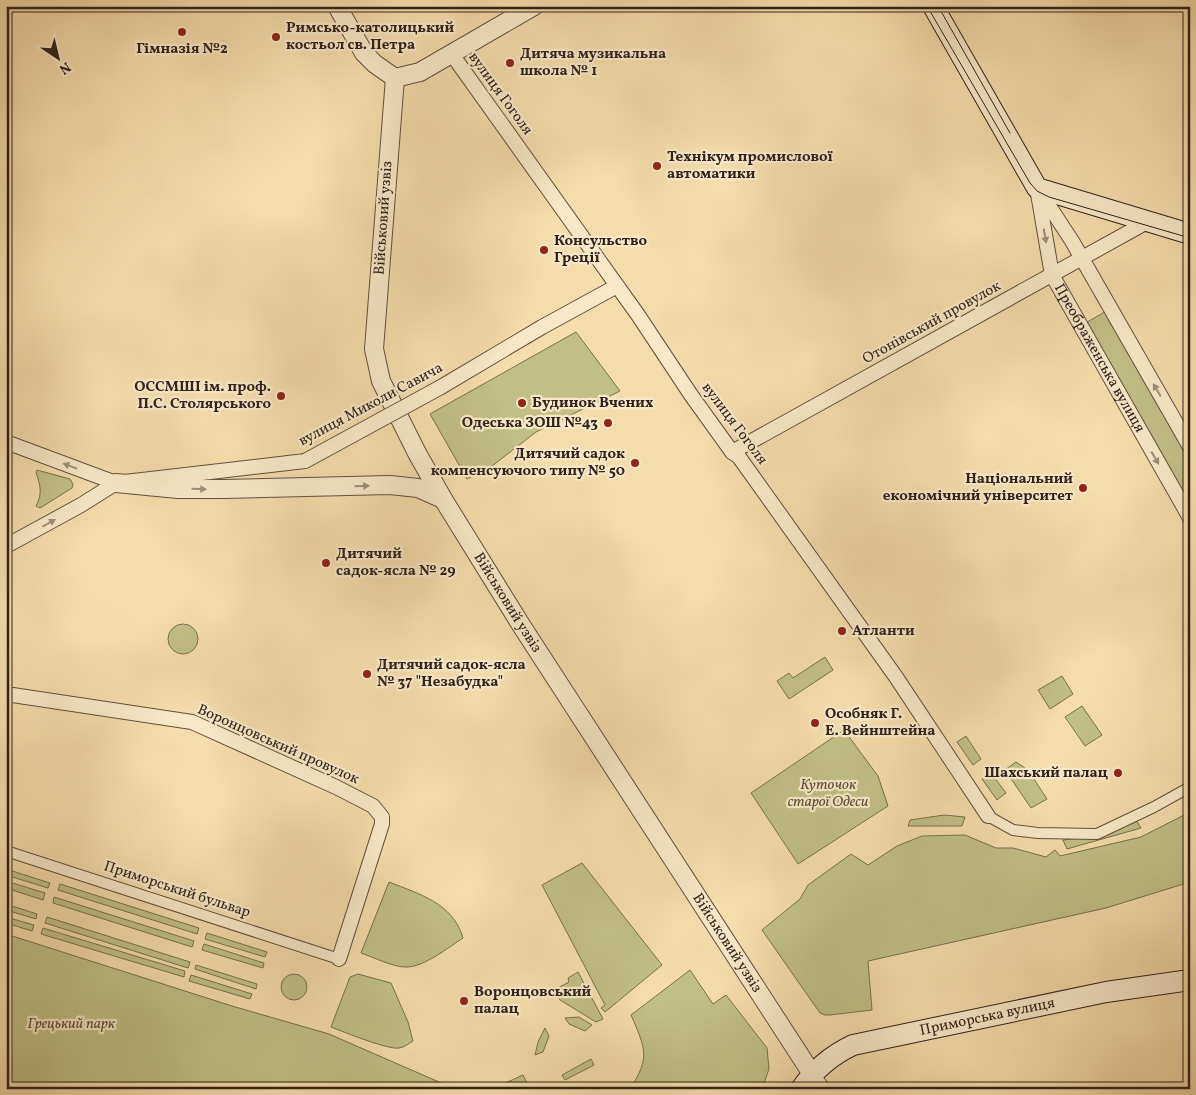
<svg xmlns="http://www.w3.org/2000/svg" width="1196" height="1095" viewBox="0 0 1196 1095" font-family="Vollkorn,serif">
<rect width="100%" height="100%" fill="#f5dcab"/>
<filter id="stains"><feTurbulence type="fractalNoise" baseFrequency=".004" numOctaves="4"/><feColorMatrix values="0 0 0 0 .2 0 0 0 0 .09 0 0 0 0 .02 0 0 0 .5 -.17"/></filter>
<radialGradient id="worn" r=".72"><stop offset=".6" stop-color="#630" stop-opacity="0"/><stop offset="1" stop-color="#630" stop-opacity=".3"/></radialGradient>
<path fill="#c0bf86" stroke="#787050" d="M 1108,310 L 1190,454 L 1190,509 L 1084,324 Z
M 576,332 L 620,391 L 536,432 L 492,466 L 467,479 L 430,414 Z
M 37,470 L 70,479 L 73,484 L 72,488 L 40,508 L 36,506 C 43,493 40,485 36,472 Z
M168 639a15 15 0 1 1 30 0a15 15 0 1 1-30 0Z
M 825,657 L 833,670 L 789,699 L 777,681 L 789,673 L 793,678 Z
M 1062,676 L 1073,694 L 1050,709 L 1038,690 Z
M 1082,706 L 1102,735 L 1085,746 L 1065,717 Z
M 844,730 L 878,776 L 888,806 L 798,864 L 751,793 Z
M 966,736 L 981,759 L 973,765 L 957,742 Z
M 1016,762 L 1028,770 L 1047,799 L 1031,808 L 1005,770 Z
M 991,773 L 1006,793 L 997,800 L 982,779 Z
M 1190,812 L 1190,882 L 1106,908 L 868,961 L 872,1010 L 830,1015 L 825,1015 L 820,1013 L 762,930 L 800,899 L 808,885 L 851,854 L 868,865 L 897,846 L 922,836 L 965,835 L 996,848 L 1013,848 L 1046,857 L 1055,850 L 1060,856 L 1141,837 Z
M 944,815 L 965,817 L 962,826 L 908,826 L 910,820 Z
M 1136,820 L 1141,828 L 1067,849 L 1063,840 L 1097,836 Z
M 582,863 L 662,965 L 605,1012 L 601,1008 L 605,1005 L 542,885 Z
M 6,869 L 50,883 L 48,888 L 6,875 Z
M 6,881 L 45,893 L 43,900 L 6,888 Z
M 389,882 C 419,894 453,903 463,938 C 449,947 424,967 407,967 C 395,968 373,957 361,953 Z
M 60,884 L 199,928 L 197,934 L 58,890 Z
M 54,897 L 194,941 L 192,947 L 53,903 Z
M 6,904 L 37,914 L 36,919 L 6,910 Z
M 6,917 L 34,925 L 32,931 L 6,923 Z
M 47,917 L 190,962 L 188,968 L 45,923 Z
M 43,928 L 185,971 L 184,977 L 41,934 Z
M 207,933 L 267,952 L 265,957 L 205,939 Z
M 6,934 L 232,1006 L 329,1034 L 455,1089 L 6,1089 Z
M 204,944 L 264,963 L 263,968 L 202,950 Z
M 196,965 L 257,984 L 256,989 L 195,969 Z
M 690,970 L 713,1004 L 726,995 L 767,1048 L 769,1069 L 762,1089 L 630,1089 C 651,1057 645,1048 631,1015 Z
M 578,972 L 603,1019 L 596,1022 L 560,1000 L 554,990 L 569,982 L 568,978 Z
M 358,974 L 391,983 L 408,1022 L 413,1041 C 408,1044 405,1047 399,1048 C 388,1050 344,1032 331,1027 L 350,977 Z
M281 987a13 13 0 1 1 26 0a13 13 0 1 1-26 0Z
M 191,975 L 252,994 L 250,999 L 189,981 Z
M 579,1017 L 592,1025 L 585,1031 L 569,1024 L 565,1018 Z
M 545,1028 L 549,1036 L 543,1052 L 535,1055 L 538,1042 Z
M 591,1059 L 594,1065 L 565,1080 L 562,1075 Z
M 523,1075 L 530,1089 L 487,1089 L 499,1086 Z"/>
<g fill="none" stroke-linecap="round" stroke-linejoin="round">
<g stroke="#61503f" stroke-width="12">
<path id="pedestrian" d="M 988,816 L 1013,830 L 1038,833 L 1097,834 L 1154,807 L 1190,787
M 6,851 L 339,959"/>
</g>
<g stroke="#61503f" stroke-width="16">
<g id="minor">
<path d="M 451,53 L 638,315 L 691,395 L 732,452 L 739,457 L 896,677 L 988,816"/>
<path id="s1" d="M 1037,188 L 1052,275 L 1190,518"/>
<path d="M 1040,192 L 1072,241 L 1190,447"/>
<path d="M 441,387 L 542,327 L 617,286"/>
<path d="M 6,442 L 116,483"/>
<path d="M 732,452 L 1147,222"/>
<path d="M 6,546 L 81,505 L 116,483 L 305,461"/>
<path d="M 6,694 L 192,722 L 336,787 L 373,806 L 382,817 L 382,824 L 339,959"/>
<path d="M 812,1074 L 823,1089"/>
</g>
</g>
<g stroke="#61503f" stroke-width="20">
<g id="tertiary">
<path d="M 337,6 L 364,53 L 375,64 L 395,78"/>
<path id="s2" d="M 395,78 L 374,349 L 381,381 L 417,453 L 443,499 L 521,625 L 812,1074"/>
<path d="M 395,78 L 420,72 L 534,6"/>
<path d="M 116,483 L 178,489 L 224,489 L 390,485 L 418,488 L 443,499"/>
</g>
</g>
<g stroke="#30211b" stroke-width="22">
<g id="secondary">
<path d="M 933,6 L 1037,188 L 1190,234"/>
<path id="s3" d="M 801,1089 C 814,1070 832,1055 853,1045 L 1106,992 L 1190,980"/>
</g>
</g>
<use href="#pedestrian" stroke="#f8e8c8" stroke-width="10"/>
<use href="#minor" stroke="#f8e8c8" stroke-width="14"/>
<use href="#tertiary" stroke="#f8e8c8" stroke-width="18"/>
<use href="#secondary" stroke="#f8e8c8" stroke-width="20"/>
<path stroke="#30211b" stroke-width="1" d="M 927,6 L 1030,183 L 1037,191 L 1049,197 L 1190,238
M 938,6 L 1010,133"/>
<g stroke="#61503f" stroke-width="16" stroke-linecap="butt">
<path id="minor-bridge" d="M 305,461 L 441,387"/>
</g>
<use href="#minor-bridge" stroke="#f8e8c8" stroke-width="14"/>
</g>
<defs><path id="oneway-solid" d="M-6-.8H1V-3.2L6.5 0L1 3.2V.8H-6Z" transform="scale(1.25)"/></defs>
<g fill="#9e8e7a">
<use href="#oneway-solid" transform="translate(1045 236) rotate(80)"/>
<use href="#oneway-solid" transform="translate(1157 390) rotate(-120)"/>
<use href="#oneway-solid" transform="translate(1155 458) rotate(60)"/>
<use href="#oneway-solid" transform="translate(70 466) rotate(-160)"/>
<use href="#oneway-solid" transform="translate(362 486) rotate(-2)"/>
<use href="#oneway-solid" transform="translate(199 489) rotate(1)"/>
<use href="#oneway-solid" transform="translate(49 523) rotate(-30)"/>
</g>
<g fill="#8f2418" stroke="#f8e8c8" stroke-width="2">
<circle cx="182" cy="32" r="5"/>
<circle cx="276" cy="37" r="5"/>
<circle cx="510" cy="63" r="5"/>
<circle cx="657" cy="166" r="5"/>
<circle cx="544" cy="250" r="5"/>
<circle cx="281" cy="396" r="5"/>
<circle cx="522" cy="403" r="5"/>
<circle cx="608" cy="423" r="5"/>
<circle cx="635" cy="463" r="5"/>
<circle cx="1083" cy="488" r="5"/>
<circle cx="326" cy="563" r="5"/>
<circle cx="842" cy="631" r="5"/>
<circle cx="367" cy="674" r="5"/>
<circle cx="815" cy="723" r="5"/>
<circle cx="1118" cy="773" r="5"/>
<circle cx="464" cy="1001" r="5"/>
</g>
<g text-anchor="middle" dominant-baseline="central" stroke-width="4.5" stroke-linejoin="round" paint-order="stroke">
<g font-size="15" font-weight="bold" fill="#30211b" stroke="#f8e8c8" text-anchor="start">
<text x="286" y="28">Римсько-католицький<tspan x="286" dy="17">костьол св. Петра</tspan></text>
<text x="182" y="49" text-anchor="middle">Гімназія №2</text>
<text x="520" y="54">Дитяча музикальна<tspan x="520" dy="17">школа № 1</tspan></text>
<text x="667" y="157">Технікум промислової<tspan x="667" dy="17">автоматики</tspan></text>
<text x="554" y="241">Консульство<tspan x="554" dy="17">Греції</tspan></text>
<text x="271" y="387" text-anchor="end">ОССМШІ ім. проф.<tspan x="271" dy="17">П.С. Столярського</tspan></text>
<text x="532" y="403">Будинок Вчених</text>
<text x="598" y="423" text-anchor="end">Одеська ЗОШ №43</text>
<text x="625" y="454" text-anchor="end">Дитячий садок<tspan x="625" dy="17">компенсуючого типу № 50</tspan></text>
<text x="1073" y="479" text-anchor="end">Національний<tspan x="1073" dy="17">економічний університет</tspan></text>
<text x="336" y="554">Дитячий<tspan x="336" dy="17">садок-ясла № 29</tspan></text>
<text x="852" y="631">Атланти</text>
<text x="377" y="665">Дитячий садок-ясла<tspan x="377" dy="17">№ 37 "Незабудка"</tspan></text>
<text x="825" y="714">Особняк Г.<tspan x="825" dy="17">Е. Вейнштейна</tspan></text>
<text x="1108" y="773" text-anchor="end">Шахський палац</text>
<text x="474" y="992">Воронцовський<tspan x="474" dy="17">палац</tspan></text>
</g>
<g font-size="15" fill="#30211b" stroke="#f8e8c8">
<text transform="translate(500 94) rotate(54)">вулиця Гоголя</text>
<text transform="translate(384 218) rotate(-86)">Військовий узвіз</text>
<text transform="translate(932 323) rotate(-29)">Отонівський провулок</text>
<text stroke="none"><textPath href="#s1" startOffset="184">Преображенська вулиця</textPath></text>
<text transform="translate(371 405) rotate(-28)">вулиця Миколи Савича</text>
<text transform="translate(734 424) rotate(53)">вулиця Гоголя</text>
<text stroke="none"><textPath href="#s2" startOffset="560">Військовий узвіз</textPath></text>
<text transform="translate(278 745) rotate(24)">Воронцовський провулок</text>
<text transform="translate(177 890) rotate(18)">Приморський бульвар</text>
<text stroke="none"><textPath href="#s2" startOffset="965">Військовий узвіз</textPath></text>
<text stroke="none"><textPath href="#s3" startOffset="206">Приморська вулиця</textPath></text>
</g>
<g font-size="15" font-style="italic" fill="#5b503b" stroke="#f8e8c8">
<text x="828" y="785">Куточок<tspan x="828" dy="17">старої Одеси</tspan></text>
<text x="71" y="1024">Грецький парк</text>
</g>
</g>
<rect width="1196" height="1095" fill="none" stroke="#f5dcab" stroke-width="25"/>
<rect x="8" y="8" width="1181" height="1080" fill="none" stroke="#30211b" stroke-width="2.5"/>
<rect x="12" y="12" width="1171" height="1070" fill="none" stroke="#30211b"/>
<g transform="translate(58 58) rotate(145)" stroke="#f8e8c8" stroke-width="4" paint-order="stroke">
<path d="M0-4L9 19L0 12L-9 19Z" fill="#30211b"/>
<text y="-8" font-size="14" font-weight="bold" text-anchor="middle" fill="#30211b">N</text>
</g>
<rect width="100%" height="100%" filter="url(#stains)"/>
<rect width="100%" height="100%" fill="url(#worn)"/>
</svg>
